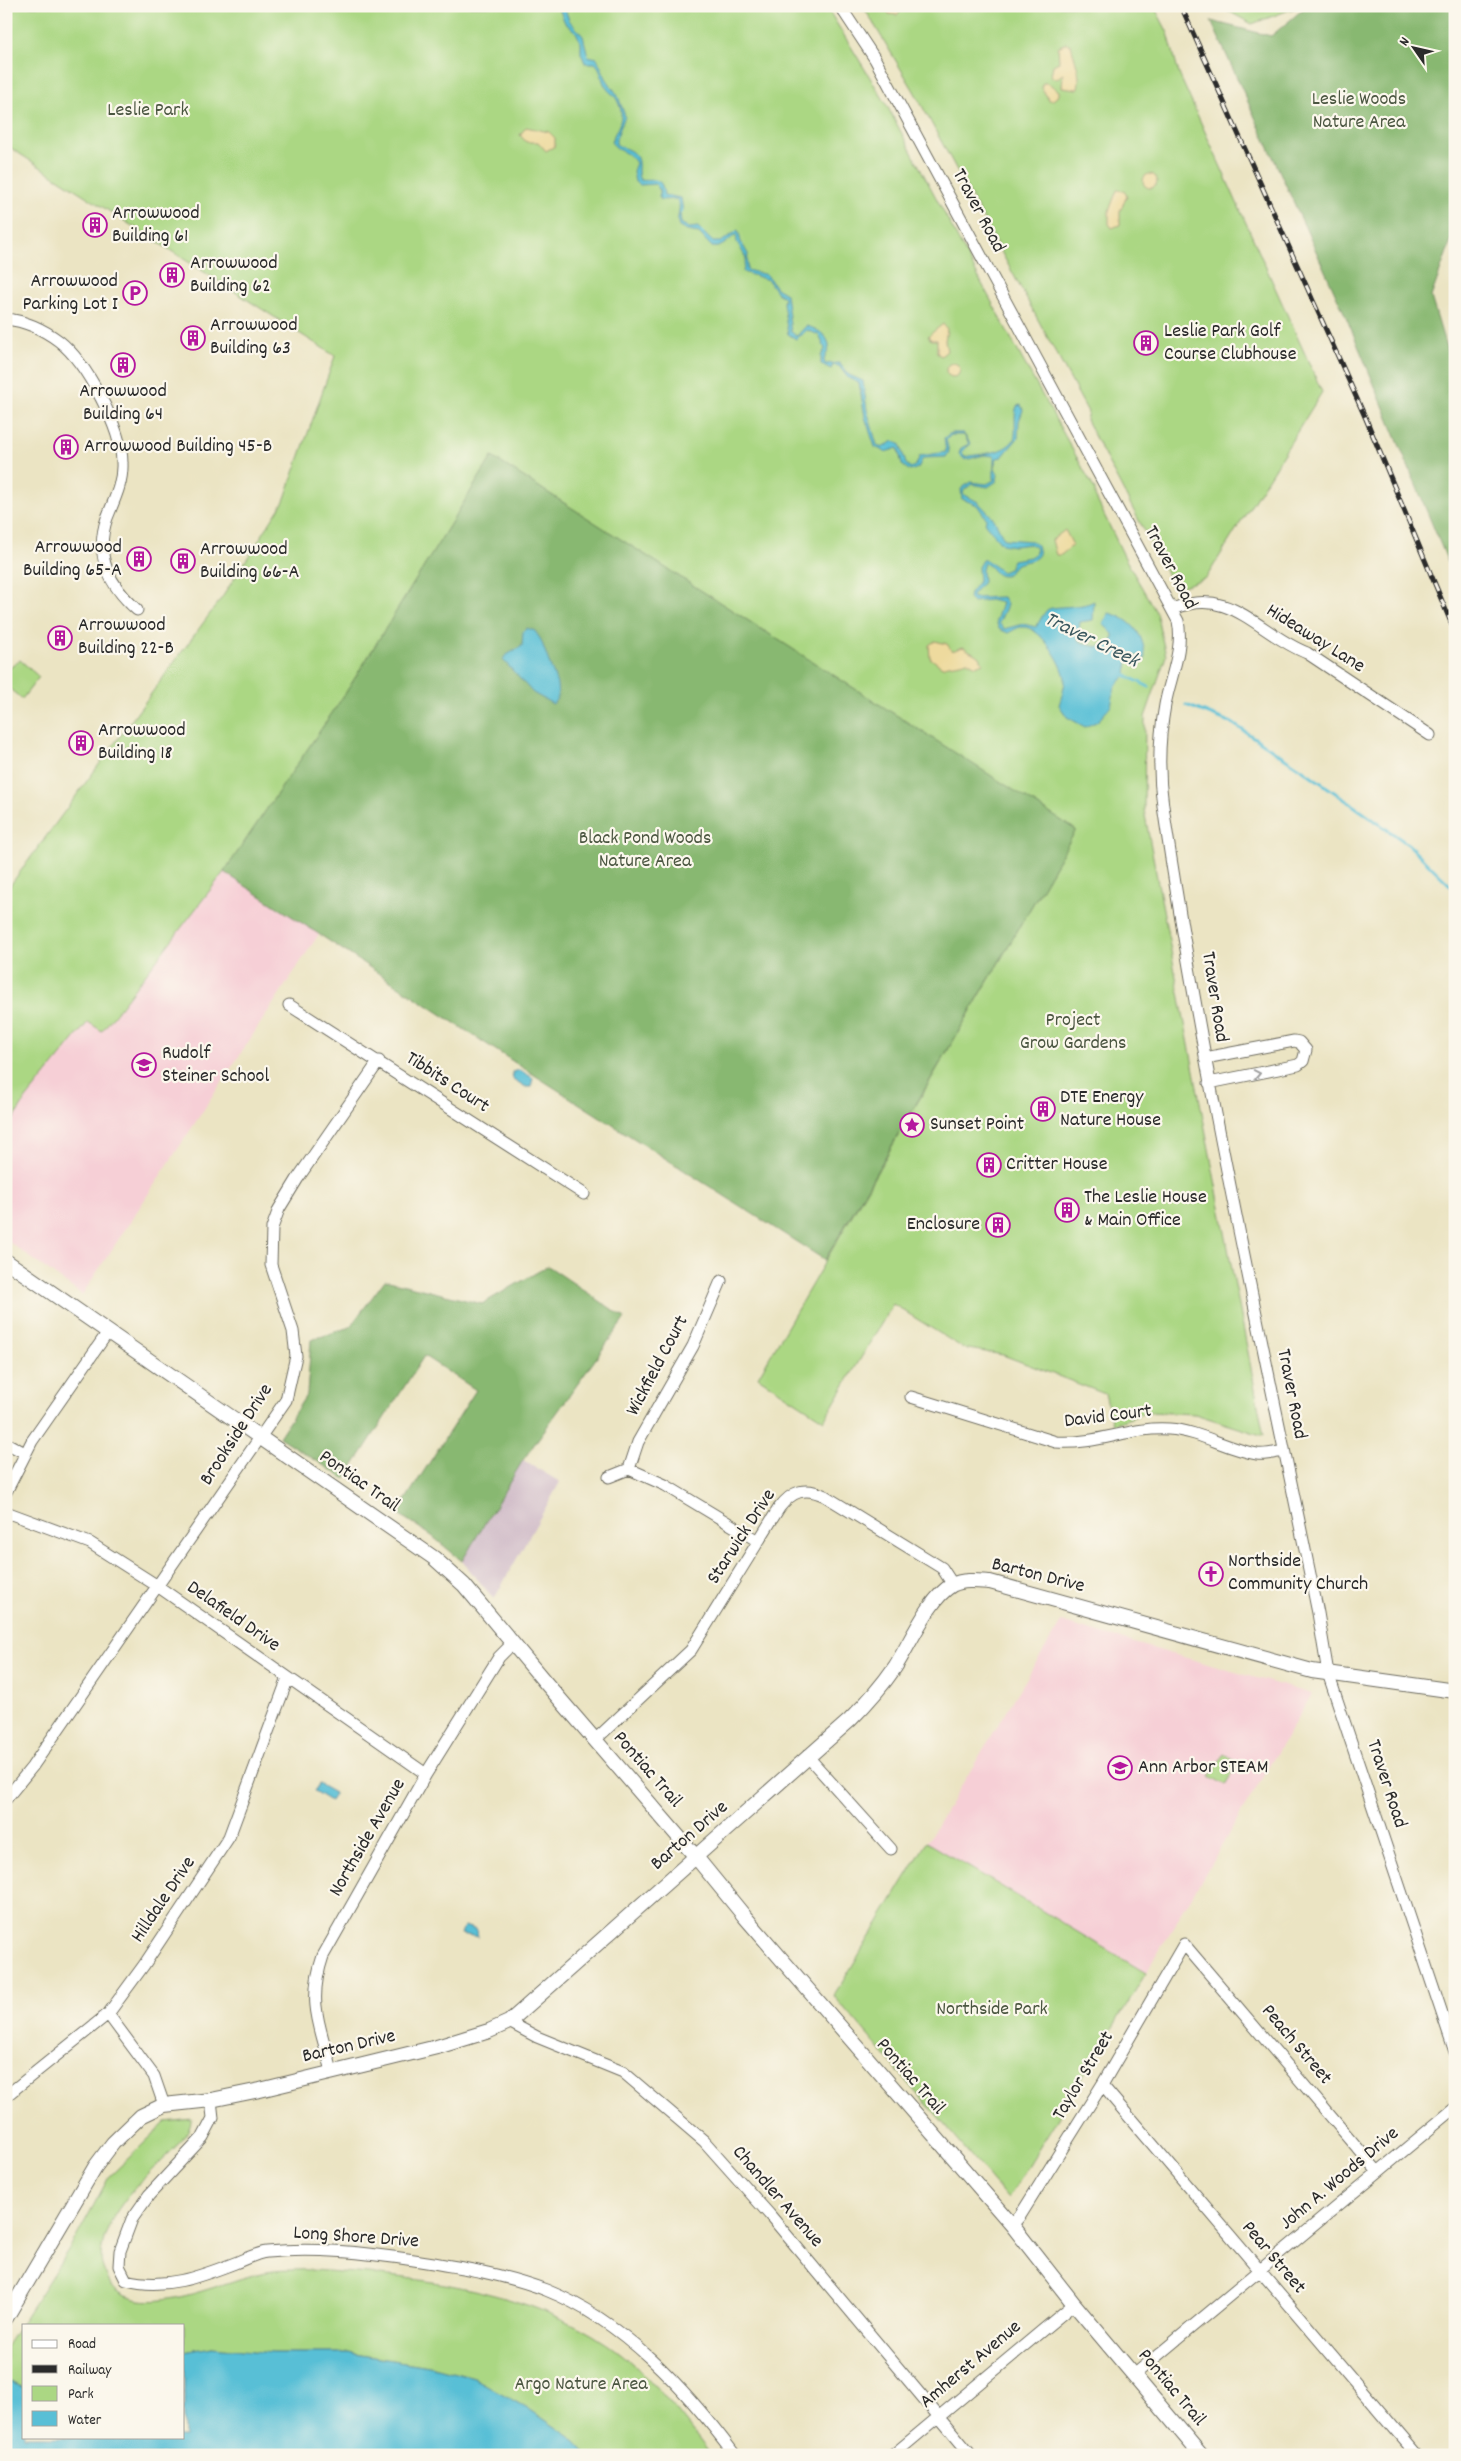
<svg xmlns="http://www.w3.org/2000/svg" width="1461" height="2461" viewBox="0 0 1461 2461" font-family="Dekko,sans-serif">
<rect width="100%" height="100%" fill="#fbf7ec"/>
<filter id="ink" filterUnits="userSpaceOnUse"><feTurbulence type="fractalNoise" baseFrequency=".02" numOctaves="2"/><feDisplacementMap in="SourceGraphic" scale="10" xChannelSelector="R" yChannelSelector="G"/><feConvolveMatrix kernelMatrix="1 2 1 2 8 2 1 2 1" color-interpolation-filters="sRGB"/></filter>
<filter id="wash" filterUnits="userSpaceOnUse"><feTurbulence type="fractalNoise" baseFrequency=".0096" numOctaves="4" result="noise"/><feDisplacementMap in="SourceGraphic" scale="20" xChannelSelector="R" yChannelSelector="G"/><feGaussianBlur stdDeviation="1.12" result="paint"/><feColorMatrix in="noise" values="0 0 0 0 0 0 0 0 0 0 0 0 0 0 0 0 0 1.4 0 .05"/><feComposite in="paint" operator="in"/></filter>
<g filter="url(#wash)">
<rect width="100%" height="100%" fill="#ebe4c3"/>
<path fill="#f6cfd6" d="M 224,872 L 319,934 L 82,1295 L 6,1240 L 6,1131 L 26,1099 L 88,1022 L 102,1031 Z
M 1061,1622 L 1312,1694 L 1146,1973 L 927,1842 Z"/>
<path fill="#d1bdc9" d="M 523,1460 L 560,1482 L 494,1599 L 462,1561 Z"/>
<path fill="#abd783" stroke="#6b8157" d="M 7,6 L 826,6 L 885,102 L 1021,357 L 1095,490 L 1095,496 L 1126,560 L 1156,612 L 1166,656 L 1145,717 L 1144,810 L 1264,1436 L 1195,1414 L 1148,1412 L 1113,1424 L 1105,1394 L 1003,1355 L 963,1348 L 893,1304 L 824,1420 L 758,1377 L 1076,830 L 492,457 L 345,694 L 224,872 L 102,1031 L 88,1022 L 26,1099 L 6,1131 L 6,891 L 223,596 L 284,501 L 335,356 L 6,145 Z
M 863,6 L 1154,6 L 1168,33 L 1179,74 L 1322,392 L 1206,578 L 1175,589 L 1086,420 L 1088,412 L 914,91 Z
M 1219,6 L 1300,6 L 1252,24 Z
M 20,660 L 39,677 L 22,699 L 6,686 L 6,671 Z
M 1224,1754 L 1238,1763 L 1225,1785 L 1210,1776 Z
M 927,1842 L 1146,1973 L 1008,2199 L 834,1996 Z
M 192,2119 C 188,2138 175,2147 162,2160 C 136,2186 102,2218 101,2258 C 101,2266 106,2276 110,2283 C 139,2324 219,2282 258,2274 C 268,2271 281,2270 292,2270 C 308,2269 324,2271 340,2272 C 427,2277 534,2294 607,2344 C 650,2373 680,2415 711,2455 L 588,2455 L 573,2439 L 526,2407 L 474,2378 L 429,2366 L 348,2353 L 272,2353 L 212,2347 L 184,2352 L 184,2325 L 24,2325 L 24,2388 L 6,2380 L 6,2347 L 77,2236 L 109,2177 L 166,2122 Z"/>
<path fill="#88b871" stroke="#5a724e" d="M 1307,6 L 1455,6 L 1455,229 L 1431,297 L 1455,377 L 1455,579 L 1347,319 L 1211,21 L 1271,36 Z
M 492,457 L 1076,830 L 825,1260 L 517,1064 L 224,872 L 345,694 Z
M 548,1266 L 625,1318 L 523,1460 L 462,1561 L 432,1536 L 397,1513 L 476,1390 L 424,1356 L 345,1479 L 279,1437 L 307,1394 L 311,1340 L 350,1327 L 385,1280 L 482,1304 Z"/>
<path fill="#eeda9e" stroke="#8c8264" d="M 883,6 L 903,6 L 904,8 L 897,15 L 889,14 Z
M 1066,43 L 1071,45 C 1074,57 1083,79 1077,89 L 1062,87 L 1063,74 L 1056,79 L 1051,76 L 1053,65 L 1059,62 L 1058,47 Z
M 1043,83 L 1048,83 L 1059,91 L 1059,95 L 1053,100 L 1049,100 L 1041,87 Z
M 526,127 L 549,132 L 555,138 L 555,146 L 546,151 L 538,142 L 526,142 L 520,135 Z
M1143 181a7 7 0 1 1 14 0a7 7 0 1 1-14 0Z
M 1117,190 L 1124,191 L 1127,196 L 1120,211 L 1120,225 L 1112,228 L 1109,224 L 1109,211 Z
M 943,324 L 947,329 L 945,341 L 947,351 L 941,356 L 937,353 L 937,340 L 931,340 L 928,336 Z
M946 370a7 7 0 1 1 14 0a7 7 0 1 1-14 0Z
M 1065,530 L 1073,545 L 1061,555 L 1056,555 L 1052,540 Z
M 935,641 L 947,644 L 952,651 L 963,647 L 980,657 L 983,663 L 976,666 L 967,661 C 958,665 952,663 942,667 L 930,658 L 929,645 Z"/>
<path fill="#59bfd6" stroke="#427580" d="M 558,6 L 564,6 L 569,20 L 583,36 L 588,56 L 597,58 L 606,78 L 618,96 L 625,116 L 616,139 L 616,144 C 622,148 630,149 634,154 C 642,161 635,171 640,180 C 653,182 662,174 664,195 L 681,198 L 683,211 L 680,214 L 681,223 L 689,228 L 698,227 L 713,242 L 721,242 L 738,230 L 741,242 L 748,254 L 747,270 L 767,275 L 776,288 L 786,294 L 791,332 L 797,336 L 806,326 C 816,328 830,336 829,348 C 828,352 825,356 824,360 L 825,364 L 839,363 L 849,375 L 863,381 L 867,410 L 877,445 L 882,448 L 893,441 L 900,444 L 906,464 L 911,468 L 916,465 L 920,456 L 946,452 L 944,438 L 951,433 L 963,433 L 971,444 L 962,451 L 964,457 C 981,453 1002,455 1014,440 C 1017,429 1013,416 1017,406 L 1021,405 L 1023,410 L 1019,421 L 1018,438 L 1002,457 L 997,458 L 994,466 L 998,474 L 997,481 L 988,487 L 972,484 L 964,490 L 963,494 L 978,502 L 994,519 L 1004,539 L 1032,541 L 1037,545 L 1039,554 C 1035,563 1021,560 1014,566 C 1010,570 1010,576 1003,576 C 994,576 992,565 984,563 L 982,570 L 983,582 L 972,595 L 973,598 L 1003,597 L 1007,605 L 999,623 L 1004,629 L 1023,624 L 1036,627 C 1039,622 1043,614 1047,610 C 1053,605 1081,609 1094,601 L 1093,620 L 1080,622 L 1079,630 L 1075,632 L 1078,640 C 1091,647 1101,650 1113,640 L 1113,634 L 1103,624 L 1109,613 C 1133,619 1145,636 1145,660 L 1137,655 L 1128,660 L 1126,675 L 1115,687 L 1111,706 L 1098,721 L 1085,727 L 1067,717 L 1059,705 C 1062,696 1065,686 1065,678 C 1063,663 1039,625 1022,627 C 1018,627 1012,631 1008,633 L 999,629 L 996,621 L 1002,603 L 990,600 L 973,602 L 969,598 L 970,593 L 979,581 L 978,567 L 982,560 L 986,560 L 1002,572 L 1009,569 L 1013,560 L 1030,557 L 1036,553 L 1035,547 L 1030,544 L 1014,546 L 1002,544 L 985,524 L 986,518 L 977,505 L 962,499 L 961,489 L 970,482 L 987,484 L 994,480 L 994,456 L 984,455 L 965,460 L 959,454 L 961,448 L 969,444 L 964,435 L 951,435 L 946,440 L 949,452 L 946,457 L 923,458 L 918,468 L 910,471 L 902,465 L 898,448 L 885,452 L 875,447 L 865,417 L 859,383 L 848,378 L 839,366 L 833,365 L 831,369 L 821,364 L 821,356 L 825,349 L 819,335 L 807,330 L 796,339 L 788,334 L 783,303 L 784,297 L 777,293 L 768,280 L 743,272 L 746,258 L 737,242 L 736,234 C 729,239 723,249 712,247 L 699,233 L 687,231 L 679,227 C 675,217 683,208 677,199 L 661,200 L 659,197 L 660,192 L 656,184 L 640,185 L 635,182 L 633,171 L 636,163 C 630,152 618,152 611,142 C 618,125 627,118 616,98 C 614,94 608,92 606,87 C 600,79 603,70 595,63 L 585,63 L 581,53 L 581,43 L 576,32 L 565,23 Z
M 527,628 L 535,631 L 541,640 L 557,684 L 558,697 L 553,704 L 533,693 L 503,660 L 505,656 L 522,646 L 523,632 Z
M 520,1070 L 533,1078 L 531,1087 L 526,1087 L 513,1079 L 512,1072 Z
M 319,1784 L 335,1793 L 330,1801 L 314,1791 Z
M 464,1926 L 477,1930 L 478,1937 L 461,1934 Z
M 212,2347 L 272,2353 L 348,2353 L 429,2366 L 474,2378 L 526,2407 L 573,2439 L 588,2455 L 6,2455 L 6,2380 L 24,2388 L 24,2437 L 184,2437 L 184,2352 Z"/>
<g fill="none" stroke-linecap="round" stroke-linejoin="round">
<path stroke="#59bfd6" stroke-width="3" d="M 1123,674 L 1149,687
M 1186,705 L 1232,723 L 1303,770 L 1409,845 L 1455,890"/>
</g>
</g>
<g filter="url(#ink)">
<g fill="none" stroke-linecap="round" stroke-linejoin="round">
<g stroke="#6e6c60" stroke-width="13">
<path id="minor" d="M 840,6 L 875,59 L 1178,621 C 1184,649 1170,677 1165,705 C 1159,738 1158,772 1163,806 C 1203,1077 1263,1344 1318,1613 L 1328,1673 L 1455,2052
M 6,319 C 25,321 43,329 59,341 C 86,362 122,429 122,463 C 123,483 114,500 107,518 C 94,556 109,585 137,610
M 1173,609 C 1231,585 1258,634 1307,653 L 1430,735
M 289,1005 L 584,1194
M 1205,1058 L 1294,1041 L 1299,1042 L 1306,1050 L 1303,1061 L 1298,1065 L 1209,1083
M 721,1281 L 693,1346 L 638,1442 L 629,1469 L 665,1485 L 758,1541
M 911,1397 L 1056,1442 C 1097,1445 1132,1426 1169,1429 C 1200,1431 1226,1449 1257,1454 C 1265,1455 1274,1453 1283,1451
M 6,1443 L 25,1453
M 609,1477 L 629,1469
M 6,1492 L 32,1441 L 108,1332
M 6,1512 L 90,1543 L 156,1585 L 426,1774
M 595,1740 L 691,1650 L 779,1508 C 792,1491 805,1486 825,1496 L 942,1568 L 953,1585
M 809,1758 L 891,1849
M 6,1799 L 32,1767 L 286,1400 L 296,1356 L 293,1331 L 271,1265 L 272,1228 L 279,1209 L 298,1178 L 379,1061
M 108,2014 L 154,2076 L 164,2105
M 509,2022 L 537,2037 L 623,2072 L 704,2141 L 769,2214 L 971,2455
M 332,2071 C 320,2026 307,2003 323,1956 L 426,1774 L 499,1657 L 513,1643
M 1102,2085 L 1417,2455
M 6,2096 L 108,2014 L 144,1965 L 229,1837 L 288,1678
M 211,2100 L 213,2118 L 203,2137 L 149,2195 L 132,2219 L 120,2251 L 119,2266 L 126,2280 C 164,2290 199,2277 235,2263 C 245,2259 257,2253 267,2252 C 315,2247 367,2253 414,2260 C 459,2267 504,2274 546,2290 C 624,2321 686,2389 735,2455
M 1012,2225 L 1020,2216 L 1102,2085 L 1184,1944 L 1378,2172
M 1134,2375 L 1455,2108
M 893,2455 L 1074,2304"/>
</g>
<g stroke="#6e6c60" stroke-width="16">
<path id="major" d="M 6,1261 L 434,1558 L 464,1585 L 545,1682 L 696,1857 L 745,1917 L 1012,2225 L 1074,2304 L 1201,2455
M 6,2318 L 95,2167 L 113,2143 L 141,2116 L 164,2105 L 211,2100 L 260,2090 L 437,2047 L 489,2031 L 509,2022 L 850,1720 C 867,1703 882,1686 895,1667 C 910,1644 929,1598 952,1585 C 963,1579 978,1581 990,1582 L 1312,1671 L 1455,1691"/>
</g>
<use href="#minor" stroke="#fff" stroke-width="11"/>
<use href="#major" stroke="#fff" stroke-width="14"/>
<g stroke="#2b2b2b" stroke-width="5">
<path id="rail" d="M 1181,6 L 1366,419 L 1455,632"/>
</g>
<use href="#rail" stroke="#fbf7ec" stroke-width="3" stroke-dasharray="9" stroke-linecap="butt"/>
</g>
<defs><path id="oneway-chevron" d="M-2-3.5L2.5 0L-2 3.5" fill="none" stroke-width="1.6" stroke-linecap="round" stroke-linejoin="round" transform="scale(1.25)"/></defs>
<use stroke="#a0a0a0" href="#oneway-chevron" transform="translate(1257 1074) rotate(-11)"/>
</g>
<defs>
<g id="building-ring" transform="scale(1.25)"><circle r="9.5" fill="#fbf7ec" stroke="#b5179e" stroke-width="1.5"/><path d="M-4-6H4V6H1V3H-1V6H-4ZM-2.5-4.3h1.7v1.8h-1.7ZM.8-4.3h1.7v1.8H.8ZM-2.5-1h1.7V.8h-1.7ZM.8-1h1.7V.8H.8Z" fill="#b5179e"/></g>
<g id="parking-ring" transform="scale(1.25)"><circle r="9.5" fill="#fbf7ec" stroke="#b5179e" stroke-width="1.5"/><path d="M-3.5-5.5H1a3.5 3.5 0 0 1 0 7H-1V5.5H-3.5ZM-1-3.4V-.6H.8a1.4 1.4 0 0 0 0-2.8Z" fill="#b5179e"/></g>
<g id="school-ring" transform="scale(1.25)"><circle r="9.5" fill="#fbf7ec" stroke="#b5179e" stroke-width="1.5"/><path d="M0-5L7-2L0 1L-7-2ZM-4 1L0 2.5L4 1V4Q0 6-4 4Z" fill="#b5179e"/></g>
<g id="sight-ring" transform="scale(1.25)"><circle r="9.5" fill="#fbf7ec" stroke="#b5179e" stroke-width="1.5"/><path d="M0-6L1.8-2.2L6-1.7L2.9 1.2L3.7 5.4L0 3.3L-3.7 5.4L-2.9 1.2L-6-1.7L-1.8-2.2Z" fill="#b5179e"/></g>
<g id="church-ring" transform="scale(1.25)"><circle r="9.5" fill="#fbf7ec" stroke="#b5179e" stroke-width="1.5"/><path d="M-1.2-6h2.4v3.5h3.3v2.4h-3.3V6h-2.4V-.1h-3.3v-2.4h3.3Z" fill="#b5179e"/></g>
</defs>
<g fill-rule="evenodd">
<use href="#building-ring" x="95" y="225"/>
<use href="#building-ring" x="172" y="275"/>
<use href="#parking-ring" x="135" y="293"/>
<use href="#building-ring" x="193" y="338"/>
<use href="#building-ring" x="1146" y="343"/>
<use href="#building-ring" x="123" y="365"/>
<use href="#building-ring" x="66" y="447"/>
<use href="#building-ring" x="139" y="559"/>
<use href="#building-ring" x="183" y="561"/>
<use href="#building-ring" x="60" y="638"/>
<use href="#building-ring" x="81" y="743"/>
<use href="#school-ring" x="144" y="1065"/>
<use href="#building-ring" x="1043" y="1109"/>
<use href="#sight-ring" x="912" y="1125"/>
<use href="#building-ring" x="989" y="1165"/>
<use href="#building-ring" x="1067" y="1210"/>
<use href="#building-ring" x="998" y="1225"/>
<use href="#church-ring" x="1211" y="1574"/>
<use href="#school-ring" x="1120" y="1768"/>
</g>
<g text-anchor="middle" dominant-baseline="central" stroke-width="4.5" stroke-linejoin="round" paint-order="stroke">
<g font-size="20" fill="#4b5641" stroke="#fbf7ec">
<text x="1359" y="100">Leslie Woods<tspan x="1359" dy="23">Nature Area</tspan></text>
<text x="148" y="111">Leslie Park</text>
<text x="645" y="839">Black Pond Woods<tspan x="645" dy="23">Nature Area</tspan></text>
<text x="1073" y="1021">Project<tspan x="1073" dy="23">Grow Gardens</tspan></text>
<text x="992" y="2010">Northside Park</text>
<text x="581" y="2385">Argo Nature Area</text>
</g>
<g font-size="20" fill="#2b2b2b" stroke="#fbf7ec">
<text transform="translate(978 211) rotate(62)">Traver Road</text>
<text transform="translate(1170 568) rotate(62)">Traver Road</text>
<text transform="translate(1315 639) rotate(32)">Hideaway Lane</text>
<text transform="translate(1214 997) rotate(81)">Traver Road</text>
<text transform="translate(447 1083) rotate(33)">Tibbits Court</text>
<text transform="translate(658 1366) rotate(-62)">Wickfield Court</text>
<text transform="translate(1291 1394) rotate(79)">Traver Road</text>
<text transform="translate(1108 1417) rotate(-7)">David Court</text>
<text transform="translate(237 1435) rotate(-57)">Brookside Drive</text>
<text transform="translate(359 1482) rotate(35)">Pontiac Trail</text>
<text transform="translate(742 1537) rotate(-57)">Starwick Drive</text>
<text transform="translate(1038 1576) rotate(14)">Barton Drive</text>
<text transform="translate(233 1617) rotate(35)">Delafield Drive</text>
<text transform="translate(647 1770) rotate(49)">Pontiac Trail</text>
<text transform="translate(1386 1784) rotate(72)">Traver Road</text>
<text transform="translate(690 1836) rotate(-41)">Barton Drive</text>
<text transform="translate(368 1838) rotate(-60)">Northside Avenue</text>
<text transform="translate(164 1900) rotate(-56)">Hilldale Drive</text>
<text transform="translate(1296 2045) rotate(50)">Peach Street</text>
<text transform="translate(349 2047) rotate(-13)">Barton Drive</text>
<text transform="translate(1084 2076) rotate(-59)">Taylor Street</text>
<text transform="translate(910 2077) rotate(49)">Pontiac Trail</text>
<text transform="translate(1340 2179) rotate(-40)">John A. Woods Drive</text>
<text transform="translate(777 2197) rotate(49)">Chandler Avenue</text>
<text transform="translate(356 2238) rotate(4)">Long Shore Drive</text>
<text transform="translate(1273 2258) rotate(50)">Pear Street</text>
<text transform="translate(971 2365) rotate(-40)">Amherst Avenue</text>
<text transform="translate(1171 2388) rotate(50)">Pontiac Trail</text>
</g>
<g font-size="20" fill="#2b2b2b" stroke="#fbf7ec" text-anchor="start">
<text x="112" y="214">Arrowwood<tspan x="112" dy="23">Building 61</tspan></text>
<text x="190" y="264">Arrowwood<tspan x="190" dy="23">Building 62</tspan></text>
<text x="118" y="282" text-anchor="end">Arrowwood<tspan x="118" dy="23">Parking Lot I</tspan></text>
<text x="210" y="326">Arrowwood<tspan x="210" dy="23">Building 63</tspan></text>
<text x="1164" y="332">Leslie Park Golf<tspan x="1164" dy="23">Course Clubhouse</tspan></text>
<text x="123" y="392" text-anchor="middle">Arrowwood<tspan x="123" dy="23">Building 64</tspan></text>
<text x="84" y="447">Arrowwood Building 45-B</text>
<text x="122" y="548" text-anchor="end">Arrowwood<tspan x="122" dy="23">Building 65-A</tspan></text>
<text x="200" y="550">Arrowwood<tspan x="200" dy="23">Building 66-A</tspan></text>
<text x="78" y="626">Arrowwood<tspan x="78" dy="23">Building 22-B</tspan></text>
<text x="98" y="731">Arrowwood<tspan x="98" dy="23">Building 18</tspan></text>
<text x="162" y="1054">Rudolf<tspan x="162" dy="23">Steiner School</tspan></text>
<text x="1060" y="1098">DTE Energy<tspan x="1060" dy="23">Nature House</tspan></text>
<text x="930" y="1125">Sunset Point</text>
<text x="1006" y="1165">Critter House</text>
<text x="1084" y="1198">The Leslie House<tspan x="1084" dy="23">&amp; Main Office</tspan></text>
<text x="980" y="1225" text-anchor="end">Enclosure</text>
<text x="1228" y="1562">Northside<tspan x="1228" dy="23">Community Church</tspan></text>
<text x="1138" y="1768">Ann Arbor STEAM</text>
</g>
<g font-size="21" font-style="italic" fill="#39575e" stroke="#fbf7ec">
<text transform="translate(1091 641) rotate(26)">Traver Creek</text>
</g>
</g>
<rect width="1461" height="2461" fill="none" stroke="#fbf7ec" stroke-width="25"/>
<rect x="22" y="2324" width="162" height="115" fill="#fbf7ec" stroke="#a8a59f"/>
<rect x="32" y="2340" width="25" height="8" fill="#ffffff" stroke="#a8a59f"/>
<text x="68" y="2348" font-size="15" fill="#2b2b2b">Road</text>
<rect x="32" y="2365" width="25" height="8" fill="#2b2b2b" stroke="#a8a59f"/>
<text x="68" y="2374" font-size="15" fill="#2b2b2b">Railway</text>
<rect x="32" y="2386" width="25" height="15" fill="#abd783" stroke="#a8a59f"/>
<text x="68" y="2398" font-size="15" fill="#2b2b2b">Park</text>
<rect x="32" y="2411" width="25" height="15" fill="#59bfd6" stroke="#a8a59f"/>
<text x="68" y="2424" font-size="15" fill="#2b2b2b">Water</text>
<g transform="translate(1414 48) rotate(304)" stroke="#fbf7ec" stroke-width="4" paint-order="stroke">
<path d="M0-4L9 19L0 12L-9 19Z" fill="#2b2b2b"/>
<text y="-8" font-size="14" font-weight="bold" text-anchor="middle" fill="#2b2b2b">N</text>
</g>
</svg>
